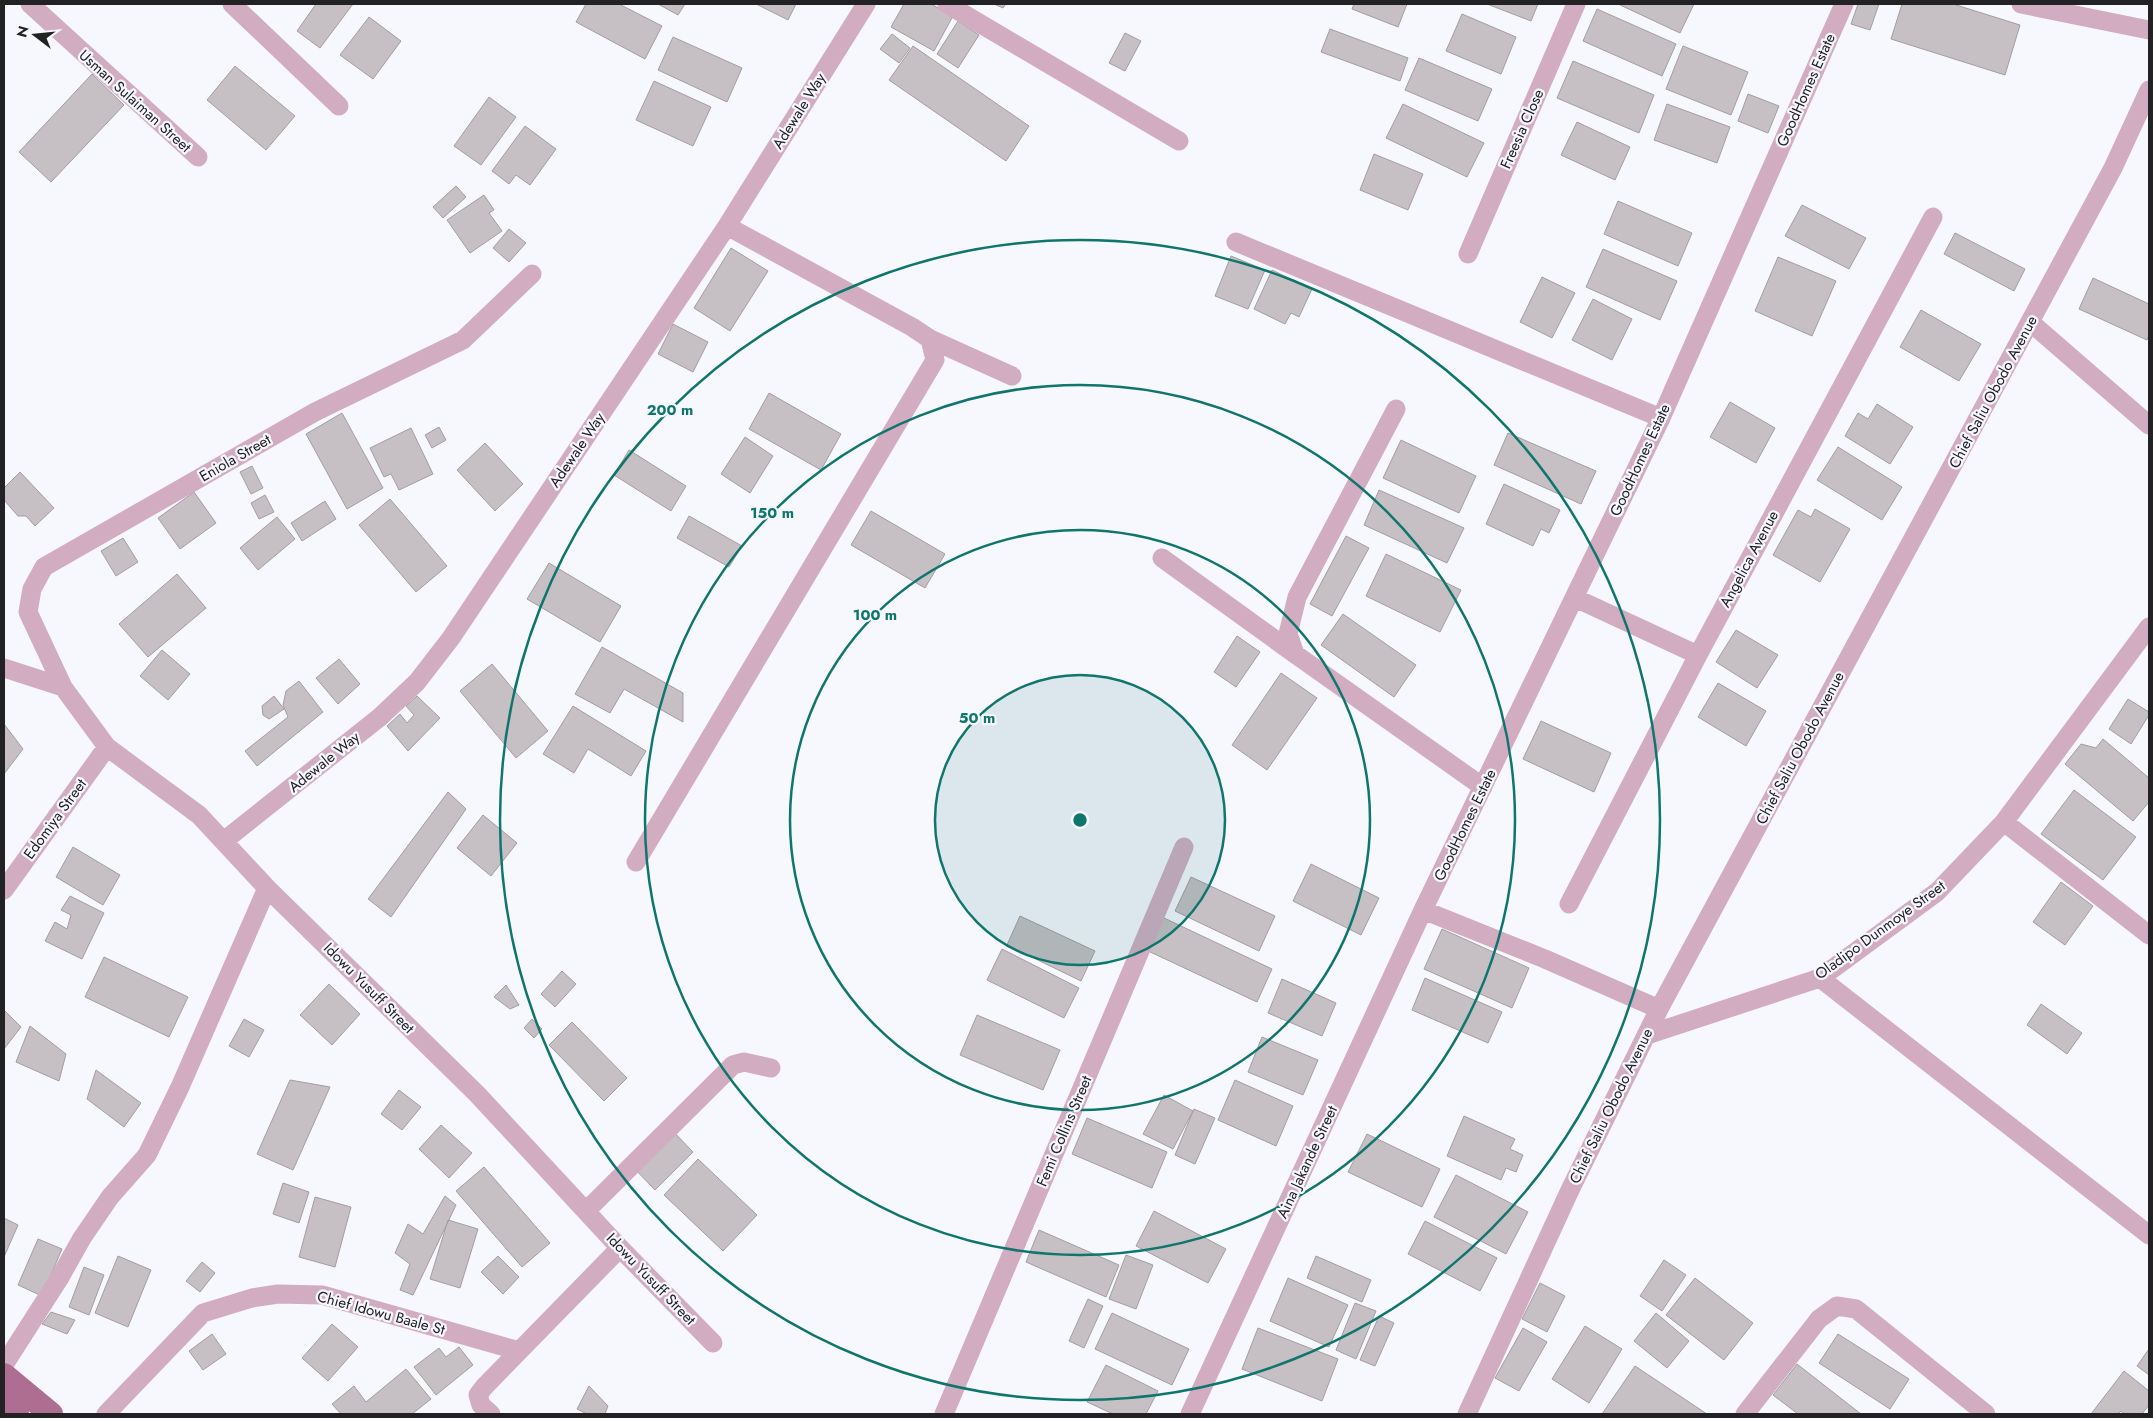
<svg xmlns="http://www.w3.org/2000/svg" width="2153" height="1418" viewBox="0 0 2153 1418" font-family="Jost,sans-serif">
<rect width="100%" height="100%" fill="#f7f7fe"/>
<path fill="#c6bfc3" stroke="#a49ea1" d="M 316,4 L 353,4 L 320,48 L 297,31 Z
M 586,4 L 619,4 L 662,26 L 645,59 L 576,22 Z
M 658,4 L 685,4 L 678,15 Z
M 756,4 L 796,4 L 788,20 Z
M 904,4 L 931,4 L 953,16 L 934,51 L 891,27 Z
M 994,4 L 1006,4 L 1003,8 Z
M 1354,4 L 1407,4 L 1398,27 L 1352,9 Z
M 1487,4 L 1538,4 L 1531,21 Z
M 1618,4 L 1694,4 L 1680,33 Z
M 1858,4 L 1879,4 L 1870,30 L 1851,24 Z
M 1902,4 L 1953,4 L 2020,25 L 2005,75 L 1891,39 Z
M 1597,9 L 1676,44 L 1662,76 L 1583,41 Z
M 1462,14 L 1516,37 L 1501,74 L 1446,51 Z
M 369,17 L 401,41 L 373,79 L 340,55 Z
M 958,21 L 979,35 L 958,68 L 937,54 Z
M 1330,29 L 1408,58 L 1400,81 L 1321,52 Z
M 1125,33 L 1141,41 L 1125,71 L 1109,63 Z
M 892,34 L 910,48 L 899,63 L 880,49 Z
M 673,37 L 742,68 L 727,102 L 658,70 Z
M 913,46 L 1029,126 L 1006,161 L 889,80 Z
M 1683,46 L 1748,72 L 1731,115 L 1666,89 Z
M 1419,58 L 1492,89 L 1478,121 L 1405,90 Z
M 1573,61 L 1654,95 L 1639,133 L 1557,98 Z
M 235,66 L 295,116 L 266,150 L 207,100 Z
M 92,74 L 124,105 L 51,182 L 19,152 Z
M 654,81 L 711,107 L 693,146 L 636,120 Z
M 1748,94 L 1779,106 L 1768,133 L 1738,121 Z
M 489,97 L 516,117 L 481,165 L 454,146 Z
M 1403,104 L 1484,143 L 1467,177 L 1386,138 Z
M 1667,104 L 1730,127 L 1717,163 L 1654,140 Z
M 1577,122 L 1630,147 L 1615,180 L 1561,155 Z
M 525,126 L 556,149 L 530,185 L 516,175 L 509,184 L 492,171 Z
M 1374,154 L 1423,174 L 1408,210 L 1360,190 Z
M 456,186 L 466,197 L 443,218 L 433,207 Z
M 484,195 L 494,210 L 489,213 L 502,231 L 470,253 L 447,220 Z
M 1618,201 L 1692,233 L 1678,266 L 1604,234 Z
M 1802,205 L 1866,238 L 1849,269 L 1785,236 Z
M 509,229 L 526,243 L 509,262 L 493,248 Z
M 1955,233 L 2025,269 L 2014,291 L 1944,254 Z
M 731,248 L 768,271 L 730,331 L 694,308 Z
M 1603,249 L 1677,281 L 1660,320 L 1586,287 Z
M 1231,256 L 1265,270 L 1248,309 L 1215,296 Z
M 1778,257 L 1836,281 L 1812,336 L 1755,311 Z
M 1272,270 L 1312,289 L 1299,317 L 1291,313 L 1285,324 L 1254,309 Z
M 1542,277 L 1575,293 L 1552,338 L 1520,322 Z
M 2093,278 L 2149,304 L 2149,335 L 2147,340 L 2079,309 Z
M 1593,299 L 1632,319 L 1612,360 L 1572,340 Z
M 1921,310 L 1981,344 L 1959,381 L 1900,347 Z
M 673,324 L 708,342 L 693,372 L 658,354 Z
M 769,393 L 841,434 L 821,470 L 749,429 Z
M 1730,402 L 1775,428 L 1756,463 L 1710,437 Z
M 1877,404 L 1913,427 L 1890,464 L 1845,436 L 1858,413 L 1868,419 Z
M 342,413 L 383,488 L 347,509 L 306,434 Z
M 439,427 L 446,440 L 432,448 L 425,435 Z
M 411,428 L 433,474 L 399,490 L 391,474 L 384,477 L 370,448 Z
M 1508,433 L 1596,471 L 1581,504 L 1494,465 Z
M 745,437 L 773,456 L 750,493 L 721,474 Z
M 1401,440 L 1476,476 L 1459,513 L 1383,478 Z
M 485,443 L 523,484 L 495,511 L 457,470 Z
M 1838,447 L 1902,487 L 1882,520 L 1817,480 Z
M 629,450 L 686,486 L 671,511 L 614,475 Z
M 252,466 L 263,488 L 251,494 L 240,472 Z
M 20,472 L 54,508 L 35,526 L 26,516 L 18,516 L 4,500 L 4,488 Z
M 1504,484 L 1560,510 L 1549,533 L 1541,529 L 1533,546 L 1486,524 Z
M 1379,490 L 1464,528 L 1447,563 L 1364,525 Z
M 194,492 L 216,523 L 180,549 L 158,518 Z
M 265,495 L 274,512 L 259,519 L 251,503 Z
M 390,499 L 447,566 L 416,592 L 359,525 Z
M 325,501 L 336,519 L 302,541 L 291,523 Z
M 1815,509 L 1850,529 L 1820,582 L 1773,555 L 1798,510 L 1811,517 Z
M 871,511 L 945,554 L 925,588 L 851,545 Z
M 689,516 L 742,546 L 729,567 L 677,538 Z
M 277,517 L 295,539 L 258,570 L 240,548 Z
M 1346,536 L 1369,548 L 1332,616 L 1310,604 Z
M 123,538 L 138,562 L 116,576 L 101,551 Z
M 1386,554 L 1461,590 L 1440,632 L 1366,596 Z
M 549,563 L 621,606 L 600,642 L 527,599 Z
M 177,574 L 206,608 L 148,657 L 119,624 Z
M 1343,614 L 1416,665 L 1394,697 L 1321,645 Z
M 1736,630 L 1778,655 L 1757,688 L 1716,662 Z
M 1237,636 L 1260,652 L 1236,687 L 1214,672 Z
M 602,647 L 683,693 L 683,722 L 624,689 L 610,713 L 575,694 Z
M 162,650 L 190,674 L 168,700 L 140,676 Z
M 339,659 L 360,684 L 338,704 L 316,678 Z
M 492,664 L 548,731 L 516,758 L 460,691 Z
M 1281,673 L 1317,698 L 1267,770 L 1232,745 Z
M 299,681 L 323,712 L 257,766 L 245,751 L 288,717 L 283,705 L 286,691 Z
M 1718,683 L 1766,711 L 1746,746 L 1698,717 Z
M 274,696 L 284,709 L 269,719 L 263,715 L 262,706 Z
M 417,696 L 440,718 L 408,751 L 387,726 L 400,714 L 407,723 L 414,715 L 406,706 Z
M 2128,699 L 2149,712 L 2149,715 L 2131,744 L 2109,729 Z
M 573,706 L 646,751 L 631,776 L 588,749 L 574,773 L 543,754 Z
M 1541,721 L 1611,753 L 1594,792 L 1523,759 Z
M 4,724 L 23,749 L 4,774 Z
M 2103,739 L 2149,778 L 2149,802 L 2133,821 L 2065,764 L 2081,744 L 2096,748 Z
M 2074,790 L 2136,837 L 2103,880 L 2041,834 Z
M 448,792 L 466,809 L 391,917 L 368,899 Z
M 483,815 L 517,843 L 491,876 L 457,848 Z
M 73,847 L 120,875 L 103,905 L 56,877 Z
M 1311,864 L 1379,898 L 1361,935 L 1293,901 Z
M 1191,877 L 1275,916 L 1259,951 L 1175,911 Z
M 2061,882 L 2093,906 L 2065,945 L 2033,922 Z
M 70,896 L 104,913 L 82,959 L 45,941 L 55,922 L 67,929 L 71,915 L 61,910 Z
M 1020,916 L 1095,951 L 1081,981 L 1007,945 Z
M 1162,917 L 1272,969 L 1257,1002 L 1146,950 Z
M 1442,929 L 1529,968 L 1512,1008 L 1424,969 Z
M 1002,949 L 1079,988 L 1064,1018 L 987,980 Z
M 104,957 L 188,997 L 169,1037 L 85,997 Z
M 562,971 L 576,984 L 555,1007 L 541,994 Z
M 1425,978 L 1502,1012 L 1488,1043 L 1412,1010 Z
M 1282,979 L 1336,1003 L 1322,1036 L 1268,1013 Z
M 329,984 L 360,1014 L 332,1045 L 300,1015 Z
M 506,985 L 519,1005 L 510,1009 L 494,997 Z
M 2041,1004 L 2082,1033 L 2067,1054 L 2027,1025 Z
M 4,1010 L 21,1027 L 4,1049 Z
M 977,1015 L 1060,1050 L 1043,1090 L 960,1055 Z
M 244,1019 L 264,1030 L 249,1057 L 229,1046 Z
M 532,1019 L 542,1029 L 534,1038 L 524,1028 Z
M 572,1022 L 627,1078 L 604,1101 L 549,1045 Z
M 30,1026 L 66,1054 L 59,1081 L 16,1062 Z
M 1262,1037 L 1318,1060 L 1303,1095 L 1248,1072 Z
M 96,1070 L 141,1103 L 124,1127 L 87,1099 Z
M 290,1080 L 330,1087 L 293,1170 L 257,1154 Z
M 1235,1080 L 1293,1106 L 1276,1146 L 1218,1120 Z
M 399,1090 L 421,1107 L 402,1130 L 381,1114 Z
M 1164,1095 L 1193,1111 L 1173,1149 L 1143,1134 Z
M 1194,1109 L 1215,1118 L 1195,1164 L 1175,1155 Z
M 1464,1116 L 1515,1139 L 1510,1149 L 1523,1155 L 1516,1172 L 1506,1168 L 1501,1180 L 1447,1156 Z
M 1087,1118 L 1167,1152 L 1152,1188 L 1072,1154 Z
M 441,1125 L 472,1153 L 449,1178 L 419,1149 Z
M 671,1129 L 693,1152 L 655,1190 L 633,1167 Z
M 1367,1134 L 1440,1169 L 1422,1207 L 1348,1172 Z
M 698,1159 L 757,1215 L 723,1251 L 664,1195 Z
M 484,1167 L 550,1243 L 522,1267 L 456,1191 Z
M 1456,1175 L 1528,1212 L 1506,1254 L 1434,1217 Z
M 283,1183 L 309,1192 L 299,1223 L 273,1214 Z
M 445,1196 L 456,1205 L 413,1295 L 400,1290 L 410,1264 L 395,1253 L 408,1224 L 423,1234 Z
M 315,1197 L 351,1207 L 335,1267 L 299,1257 Z
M 1154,1211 L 1226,1249 L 1208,1283 L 1136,1246 Z
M 4,1218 L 18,1225 L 4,1257 Z
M 448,1220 L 478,1229 L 460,1288 L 430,1279 Z
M 1425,1221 L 1497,1258 L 1480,1291 L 1408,1254 Z
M 1039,1230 L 1119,1265 L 1106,1297 L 1026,1262 Z
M 38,1239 L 62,1249 L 42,1296 L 18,1285 Z
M 1126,1255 L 1153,1265 L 1136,1309 L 1109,1299 Z
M 118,1256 L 151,1270 L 128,1327 L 95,1313 Z
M 498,1256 L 519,1277 L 503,1294 L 481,1272 Z
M 1316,1256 L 1371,1280 L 1362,1302 L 1307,1278 Z
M 1664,1260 L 1686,1275 L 1662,1311 L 1640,1296 Z
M 202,1262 L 215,1273 L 200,1292 L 186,1281 Z
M 84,1267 L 104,1275 L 89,1315 L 69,1307 Z
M 1288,1278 L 1348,1305 L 1329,1347 L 1270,1321 Z
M 1695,1278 L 1753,1323 L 1724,1360 L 1666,1315 Z
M 1540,1283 L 1565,1296 L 1547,1332 L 1522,1319 Z
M 1088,1299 L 1103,1306 L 1084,1348 L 1069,1341 Z
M 1355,1303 L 1376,1311 L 1356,1359 L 1336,1350 Z
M 51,1312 L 75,1320 L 67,1334 L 42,1324 Z
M 1112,1313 L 1189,1349 L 1172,1385 L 1095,1349 Z
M 1656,1313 L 1689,1341 L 1667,1368 L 1634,1341 Z
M 1379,1316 L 1394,1323 L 1375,1366 L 1360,1360 Z
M 332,1324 L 358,1347 L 328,1381 L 302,1358 Z
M 1585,1326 L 1622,1349 L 1589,1403 L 1552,1379 Z
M 1258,1328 L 1338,1359 L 1322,1401 L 1242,1369 Z
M 1523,1328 L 1547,1342 L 1519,1391 L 1495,1378 Z
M 212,1334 L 226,1354 L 203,1370 L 189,1351 Z
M 1838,1334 L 1909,1379 L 1890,1409 L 1819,1363 Z
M 459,1347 L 473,1365 L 436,1395 L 414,1367 L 439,1348 L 446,1357 Z
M 2149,1349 L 2149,1375 L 2137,1366 Z
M 1797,1364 L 1861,1414 L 1798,1414 L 1773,1395 Z
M 1106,1365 L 1158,1391 L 1146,1414 L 1113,1414 L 1087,1402 Z
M 1635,1366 L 1707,1414 L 1602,1414 Z
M 406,1369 L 431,1399 L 412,1414 L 341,1414 L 332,1404 L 354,1386 L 366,1402 Z
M 2124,1371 L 2149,1391 L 2149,1405 L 2142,1414 L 2124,1414 L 2121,1411 L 2118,1414 L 2091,1414 Z
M 589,1386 L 608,1406 L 605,1414 L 587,1414 L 577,1409 Z"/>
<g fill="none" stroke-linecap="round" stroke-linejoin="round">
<path stroke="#d2adc1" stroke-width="19" d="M 30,4 L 198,157
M 232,4 L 339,106
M 947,4 L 1179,141
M 2021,4 L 2149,30
M 1236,242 L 1661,418
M 1468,254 L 1576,4
M 2030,322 L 2149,425
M 930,339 L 1012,376
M 1396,409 L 1297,597 L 1288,634 L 1295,654 L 1483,787
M 1162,558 L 1295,654
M 1575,598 L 1698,655
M 4,668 L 63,687 L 107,747 L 199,815 L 267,888 L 477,1094 L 620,1248 L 713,1343
M 63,687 L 28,612 L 32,589 L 44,567 L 315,412 L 463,340 L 532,274
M 2004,822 L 2149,935
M 225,840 L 380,717 L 417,682 L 451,638 L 727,226 L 866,4
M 636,862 L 935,360 L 930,339 L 912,327 L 727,226
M 4,890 L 107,747
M 1569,904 L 1698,655 L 1933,217
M 1423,910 L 1545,959 L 1659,1009
M 1820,978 L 2149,1235
M 1647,1035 L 1820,978 L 1937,892 L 2004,822 L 2149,627
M 586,1211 L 733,1065 L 744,1062 L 771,1068
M 4,1365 L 59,1279 L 82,1238 L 110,1197 L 147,1155 L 180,1087 L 267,888
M 106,1414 L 203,1313 L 252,1298 L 278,1294 L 322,1295 L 519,1351
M 491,1414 L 481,1405 L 478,1395 L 484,1387 L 620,1248
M 944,1414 L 1184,847
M 1190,1414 L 1423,910 L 1661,418 L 1844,4
M 1467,1414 L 1570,1190 L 1659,1009 L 2113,168 L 2149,90
M 1745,1414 L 1819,1319 L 1837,1306 L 1856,1309 L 1986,1414"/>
<path stroke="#ad6e92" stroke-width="24" d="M 4,1375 L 51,1414
M 4,1403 L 17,1414"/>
</g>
<circle cx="1080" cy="820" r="145" fill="#0f766e" fill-opacity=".12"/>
<g fill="none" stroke="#0f766e" stroke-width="2.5">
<circle cx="1080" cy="820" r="145"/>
<circle cx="1080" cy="820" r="290"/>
<circle cx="1080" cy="820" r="435"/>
<circle cx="1080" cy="820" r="580"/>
</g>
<g text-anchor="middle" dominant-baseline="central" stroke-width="4.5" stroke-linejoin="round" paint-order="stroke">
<g font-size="15" fill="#222225" stroke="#f7f7fe">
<text transform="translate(1806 90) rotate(-66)">GoodHomes Estate</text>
<text transform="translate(135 101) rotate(42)">Usman Sulaiman Street</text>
<text transform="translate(799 111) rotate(-58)">Adewale Way</text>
<text transform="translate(1522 129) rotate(-66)">Freesia Close</text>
<text transform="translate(1993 392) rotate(-62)">Chief Saliu Obodo Avenue</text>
<text transform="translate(577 450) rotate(-56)">Adewale Way</text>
<text transform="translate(235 458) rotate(-30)">Eniola Street</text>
<text transform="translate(1640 460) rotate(-65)">GoodHomes Estate</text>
<text transform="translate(1749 559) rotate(-62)">Angelica Avenue</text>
<text transform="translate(1800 748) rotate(-62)">Chief Saliu Obodo Avenue</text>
<text transform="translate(324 762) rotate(-39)">Adewale Way</text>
<text transform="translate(55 819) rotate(-54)">Edomiya Street</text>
<text transform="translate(1465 825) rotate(-64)">GoodHomes Estate</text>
<text transform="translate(1880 930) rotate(-36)">Oladipo Dunmoye Street</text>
<text transform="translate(369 988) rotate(45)">Idowu Yusuff Street</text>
<text transform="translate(1611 1106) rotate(-64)">Chief Saliu Obodo Avenue</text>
<text transform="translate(1064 1131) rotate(-67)">Femi Collins Street</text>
<text transform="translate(1307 1162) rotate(-65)">Aina Jakande Street</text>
<text transform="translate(651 1279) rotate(46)">Idowu Yusuff Street</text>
<text transform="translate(381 1313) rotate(15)">Chief Idowu Baale St</text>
</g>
</g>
<circle cx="1080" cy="820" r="8" fill="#0f766e" stroke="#f7f7fe" stroke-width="2.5"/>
<g font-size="15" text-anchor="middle" font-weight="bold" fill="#0f766e" stroke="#f7f7fe" stroke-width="4.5" stroke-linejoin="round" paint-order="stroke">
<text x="670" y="415">200 m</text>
<text x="772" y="518">150 m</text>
<text x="875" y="620">100 m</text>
<text x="977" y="723">50 m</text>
</g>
<rect width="2153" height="1418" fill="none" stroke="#222225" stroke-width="10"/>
<g transform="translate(35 35) rotate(286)" stroke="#f7f7fe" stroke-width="4" paint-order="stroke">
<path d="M0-4L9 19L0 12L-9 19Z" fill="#222225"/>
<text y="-8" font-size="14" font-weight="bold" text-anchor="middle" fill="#222225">N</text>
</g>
</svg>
